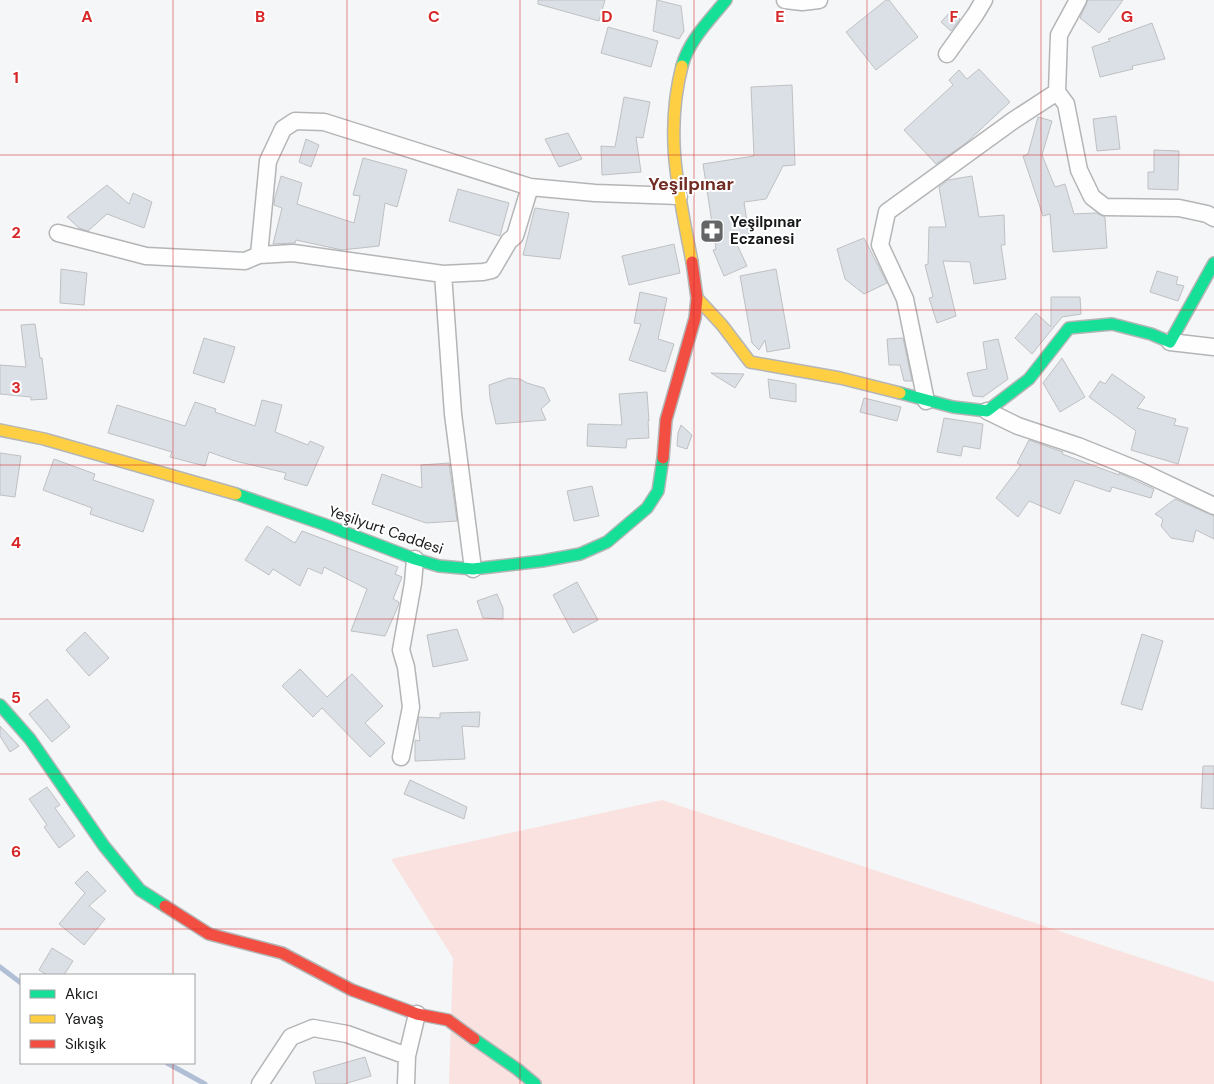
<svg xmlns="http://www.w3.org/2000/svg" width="1214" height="1084" viewBox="0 0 1214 1084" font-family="'DM Sans',sans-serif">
<rect width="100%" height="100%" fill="#f5f6f8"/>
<path fill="#f9e2df" d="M 662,800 L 1214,982 L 1214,1084 L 449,1084 L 453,958 L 391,859 Z"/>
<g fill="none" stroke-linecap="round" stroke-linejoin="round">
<path stroke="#b0bfd6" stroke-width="5" d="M 0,967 L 21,983
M 167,1063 L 205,1084"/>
</g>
<path fill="#dbe0e7" stroke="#bfc0c1" d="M 538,0 L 605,0 L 599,21 L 538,4 Z
M 657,0 L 681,6 L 684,31 L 679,39 L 653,31 Z
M 886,0 L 889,0 L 918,37 L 876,70 L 846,32 Z
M 1088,0 L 1123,0 L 1099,33 L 1080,18 Z
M 951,11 L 960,19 L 951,31 L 941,22 Z
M 1152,23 L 1165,59 L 1132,66 L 1133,69 L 1100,77 L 1092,47 L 1110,41 L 1108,39 Z
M 608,27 L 658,41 L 651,67 L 601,53 Z
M 979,69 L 1010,102 L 966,143 L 936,164 L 904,130 L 953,85 L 949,80 L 959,70 L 967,79 Z
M 792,85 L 795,165 L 783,166 L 766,199 L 744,202 L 749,235 L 734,238 L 747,266 L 724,276 L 713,250 L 716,249 L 703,164 L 754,156 L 751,87 Z
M 624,97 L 650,102 L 643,138 L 636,137 L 641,172 L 602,175 L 601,146 L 615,147 Z
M 1116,116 L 1120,149 L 1097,151 L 1093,119 Z
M 1038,117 L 1052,121 L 1042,155 L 1055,187 L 1065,184 L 1074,214 L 1096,213 L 1105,217 L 1107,248 L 1053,252 L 1050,214 L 1043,216 L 1023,156 L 1028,154 Z
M 568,133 L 582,159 L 559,167 L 545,139 Z
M 306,139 L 319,145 L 311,167 L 299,162 Z
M 1154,150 L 1179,151 L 1178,190 L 1148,189 L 1148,172 L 1154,172 Z
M 363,158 L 407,170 L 397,207 L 385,203 L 379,246 L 342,250 L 296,240 L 295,243 L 273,244 L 282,208 L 274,205 L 275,197 L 281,176 L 302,183 L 297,204 L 354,223 L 360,196 L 353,195 Z
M 972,176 L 979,217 L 1004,215 L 1005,245 L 1001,245 L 1006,279 L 974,284 L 970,262 L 943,261 L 956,316 L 937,323 L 929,298 L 933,297 L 925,265 L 928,264 L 929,227 L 946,227 L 939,187 L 948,180 Z
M 107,185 L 129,204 L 133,193 L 152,202 L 144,228 L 107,214 L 88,231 L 79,228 L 67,217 Z
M 458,189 L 509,203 L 500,236 L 449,221 Z
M 535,208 L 569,213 L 560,259 L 523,255 Z
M 864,238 L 887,283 L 864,294 L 845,279 L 837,249 Z
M 674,244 L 680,273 L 629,285 L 622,256 Z
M 61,269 L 87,273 L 84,305 L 60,303 Z
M 776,269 L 790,348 L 767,352 L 765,340 L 759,350 L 752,343 L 740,276 Z
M 1157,271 L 1178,277 L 1176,284 L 1184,286 L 1178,301 L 1150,292 Z
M 640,292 L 667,298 L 658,339 L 674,344 L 665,372 L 629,360 L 641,324 L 634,323 Z
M 1051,297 L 1080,297 L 1081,314 L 1062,317 L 1032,354 L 1015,338 L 1036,313 L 1051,327 Z
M 35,324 L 40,358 L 42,358 L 47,399 L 31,400 L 31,397 L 0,394 L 0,365 L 26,367 L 21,325 Z
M 204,338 L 235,347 L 224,383 L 193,373 Z
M 903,338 L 912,381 L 904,381 L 900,365 L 889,365 L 887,339 Z
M 998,339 L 1008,379 L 983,397 L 973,396 L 967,373 L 987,369 L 983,342 Z
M 1062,358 L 1085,397 L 1060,412 L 1043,383 Z
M 711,373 L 744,374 L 735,388 Z
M 1112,374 L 1145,397 L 1137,408 L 1176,419 L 1174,425 L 1188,428 L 1178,464 L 1131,450 L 1136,431 L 1089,397 L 1100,381 L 1105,384 Z
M 509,378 L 520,379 L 527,383 L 544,388 L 550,401 L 541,409 L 546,420 L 496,424 L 490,398 L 489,385 Z
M 768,379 L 796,384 L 796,402 L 770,398 Z
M 647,392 L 649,421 L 648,421 L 649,438 L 627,439 L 626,448 L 587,446 L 588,424 L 622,425 L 619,394 Z
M 864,398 L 901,407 L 897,421 L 860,412 Z
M 262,400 L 282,405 L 275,432 L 308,445 L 310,441 L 324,447 L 307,486 L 284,479 L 286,473 L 235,461 L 209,452 L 205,466 L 170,457 L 172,452 L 108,433 L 117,405 L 185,426 L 195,402 L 216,409 L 215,412 L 255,426 Z
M 944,418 L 983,424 L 980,449 L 963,446 L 961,456 L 937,452 Z
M 681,425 L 692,435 L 687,449 L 677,446 L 678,433 Z
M 1029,440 L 1060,451 L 1063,452 L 1062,454 L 1119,475 L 1119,473 L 1154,489 L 1151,498 L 1112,487 L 1110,492 L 1075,480 L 1060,514 L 1029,501 L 1018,517 L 996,498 L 1021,465 L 1017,463 Z
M 0,453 L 21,456 L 15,497 L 0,495 Z
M 54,459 L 95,474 L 93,480 L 154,500 L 143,532 L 90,514 L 92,508 L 43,490 Z
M 449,463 L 457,521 L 426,523 L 372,504 L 382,474 L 422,488 L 421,465 Z
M 592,486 L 599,516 L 574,521 L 567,491 Z
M 1175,499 L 1214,516 L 1214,539 L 1196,530 L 1193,542 L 1171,538 L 1161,526 L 1163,519 L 1155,514 Z
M 267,526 L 295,543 L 302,531 L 398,567 L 395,574 L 402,577 L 393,599 L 399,602 L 399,604 L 385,636 L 351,631 L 367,589 L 324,567 L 322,574 L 308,568 L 300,586 L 273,569 L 269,575 L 245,560 Z
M 577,582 L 598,620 L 573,633 L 553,595 Z
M 497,594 L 503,608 L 503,619 L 483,618 L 477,601 Z
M 457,629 L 468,660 L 433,667 L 427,635 Z
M 85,632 L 109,658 L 89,676 L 66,650 Z
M 1142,634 L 1163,641 L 1142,710 L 1121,704 Z
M 300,669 L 327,697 L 352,674 L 383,706 L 365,723 L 385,743 L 370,757 L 322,708 L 313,717 L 282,686 Z
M 47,699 L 70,727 L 52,742 L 29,714 Z
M 480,712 L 479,727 L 462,726 L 465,759 L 415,761 L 415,740 L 420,741 L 418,722 L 419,717 L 440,718 L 440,713 Z
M 0,726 L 19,746 L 10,752 L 0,736 Z
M 1203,766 L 1214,766 L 1214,809 L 1201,808 Z
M 410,780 L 467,807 L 464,819 L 404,794 Z
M 47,787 L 60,805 L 55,808 L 75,836 L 59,848 L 44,827 L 47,825 L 29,799 Z
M 87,871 L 106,891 L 89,906 L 105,919 L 84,945 L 59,924 L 85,893 L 75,883 Z
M 52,948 L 73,961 L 64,975 L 47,975 L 39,970 Z
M 365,1057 L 371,1076 L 344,1084 L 316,1084 L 313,1072 Z"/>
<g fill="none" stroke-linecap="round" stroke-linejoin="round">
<g stroke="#b4b5b6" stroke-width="19">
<path id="street" d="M 785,0 L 802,2 L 819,0
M 947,54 L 975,15 L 984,0
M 1057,92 L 1059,35 L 1078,0
M 58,233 L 146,256 L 245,261 L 259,255 L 293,253 L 443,274 L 483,272 L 492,270 L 509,241 L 515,236 L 530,187
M 259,255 L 268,161 L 283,129 L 295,121 L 324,122 L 530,187 L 595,193 L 679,196
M 443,274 L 453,414 L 473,569
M 1170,342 L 1214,347
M 926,401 L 905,299 L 880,245 L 887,212 L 1014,120 L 1057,92 L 1066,104 L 1079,170 L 1092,197 L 1105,207 L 1179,208 L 1207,214 L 1214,218
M 987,411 L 1018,426 L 1078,446 L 1140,471 L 1214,506
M 401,757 L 411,707 L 406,667 L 401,650 L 413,583 L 415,559
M 260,1084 L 291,1037 L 313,1028 L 347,1034 L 407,1056
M 406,1084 L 407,1056 L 417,1014"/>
</g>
<g stroke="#b4b5b6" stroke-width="14">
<path id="fast" d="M 682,66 C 689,40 710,20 726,0
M 900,393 L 953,407 L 987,411 L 1029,379 L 1069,328 L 1112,324 L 1151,334 L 1170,342 L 1214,263
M 236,494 L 323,524 L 415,559 L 439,566 L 473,569 L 542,561 L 580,554 L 607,542 L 647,508 L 658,491 L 663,458
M 0,705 L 30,739 L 104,846 L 140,890 L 165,906
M 474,1039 L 517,1069 L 535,1084"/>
</g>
<g stroke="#b4b5b6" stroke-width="14">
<path id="slow" d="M 682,66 C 664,136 679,193 692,262
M 697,298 L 722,325 L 750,362 L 840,378 L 900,393
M 0,430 L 44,439 L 236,494"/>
</g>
<g stroke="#b4b5b6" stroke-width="14">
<path id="jam" d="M 663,458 L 666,420 L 695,318 L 697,298 L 692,262
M 165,906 L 209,934 L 282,953 L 352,990 L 417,1014 L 448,1020 L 474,1039"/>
</g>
<use href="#street" stroke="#fefefe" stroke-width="16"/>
<use href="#fast" stroke="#16e098" stroke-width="11"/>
<use href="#slow" stroke="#ffcf43" stroke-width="11"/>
<use href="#jam" stroke="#f24e42" stroke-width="11"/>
</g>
<path fill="none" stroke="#d62828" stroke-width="1" stroke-opacity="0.55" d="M 173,0 L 173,975M 347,0 L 347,1084M 520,0 L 520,1084M 694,0 L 694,1084M 867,0 L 867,1084M 1041,0 L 1041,1084M 0,155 L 1214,155M 0,310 L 1214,310M 0,465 L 1214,465M 0,619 L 1214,619M 0,774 L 1214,774M 0,929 L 1214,929M 173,1063 L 173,1084"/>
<defs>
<g id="pharmacy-square" transform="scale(1.25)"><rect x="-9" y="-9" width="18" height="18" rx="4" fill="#646566" stroke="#fff"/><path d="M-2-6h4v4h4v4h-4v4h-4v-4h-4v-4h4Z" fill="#fff"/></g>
</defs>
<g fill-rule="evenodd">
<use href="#pharmacy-square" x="712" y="231"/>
</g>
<g text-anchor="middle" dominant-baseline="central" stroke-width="4" stroke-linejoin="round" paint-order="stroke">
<g font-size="15" font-weight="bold" fill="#161718" stroke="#fff" text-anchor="start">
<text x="730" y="222">Yeşilpınar<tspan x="730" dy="17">Eczanesi</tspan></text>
</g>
<g font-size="15" fill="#161718" stroke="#fff">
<text transform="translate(386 530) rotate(19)">Yeşilyurt Caddesi</text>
</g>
<g font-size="18" font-weight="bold" fill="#712c23" stroke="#fff">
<text x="691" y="184">Yeşilpınar</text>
</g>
</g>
<g font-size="16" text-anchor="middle" font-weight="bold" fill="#d62828" stroke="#fff" stroke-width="4" stroke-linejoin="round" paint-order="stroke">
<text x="87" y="22">A</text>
<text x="260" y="22">B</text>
<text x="434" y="22">C</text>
<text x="607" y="22">D</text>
<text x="780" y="22">E</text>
<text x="954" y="22">F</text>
<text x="1127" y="22">G</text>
<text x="16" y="83">1</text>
<text x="16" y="238">2</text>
<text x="16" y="393">3</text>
<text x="16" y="548">4</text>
<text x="16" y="703">5</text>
<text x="16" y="857">6</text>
</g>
<rect x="20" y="974" width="175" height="90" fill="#ffffff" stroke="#a2a2a3"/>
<rect x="30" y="990" width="25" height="8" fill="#16e098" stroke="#a2a2a3"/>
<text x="65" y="999" font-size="15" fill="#161718">Akıcı</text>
<rect x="30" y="1015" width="25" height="8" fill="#ffcf43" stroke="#a2a2a3"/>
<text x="65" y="1024" font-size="15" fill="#161718">Yavaş</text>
<rect x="30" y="1040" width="25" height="8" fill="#f24e42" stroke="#a2a2a3"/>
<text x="65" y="1049" font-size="15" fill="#161718">Sıkışık</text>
</svg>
